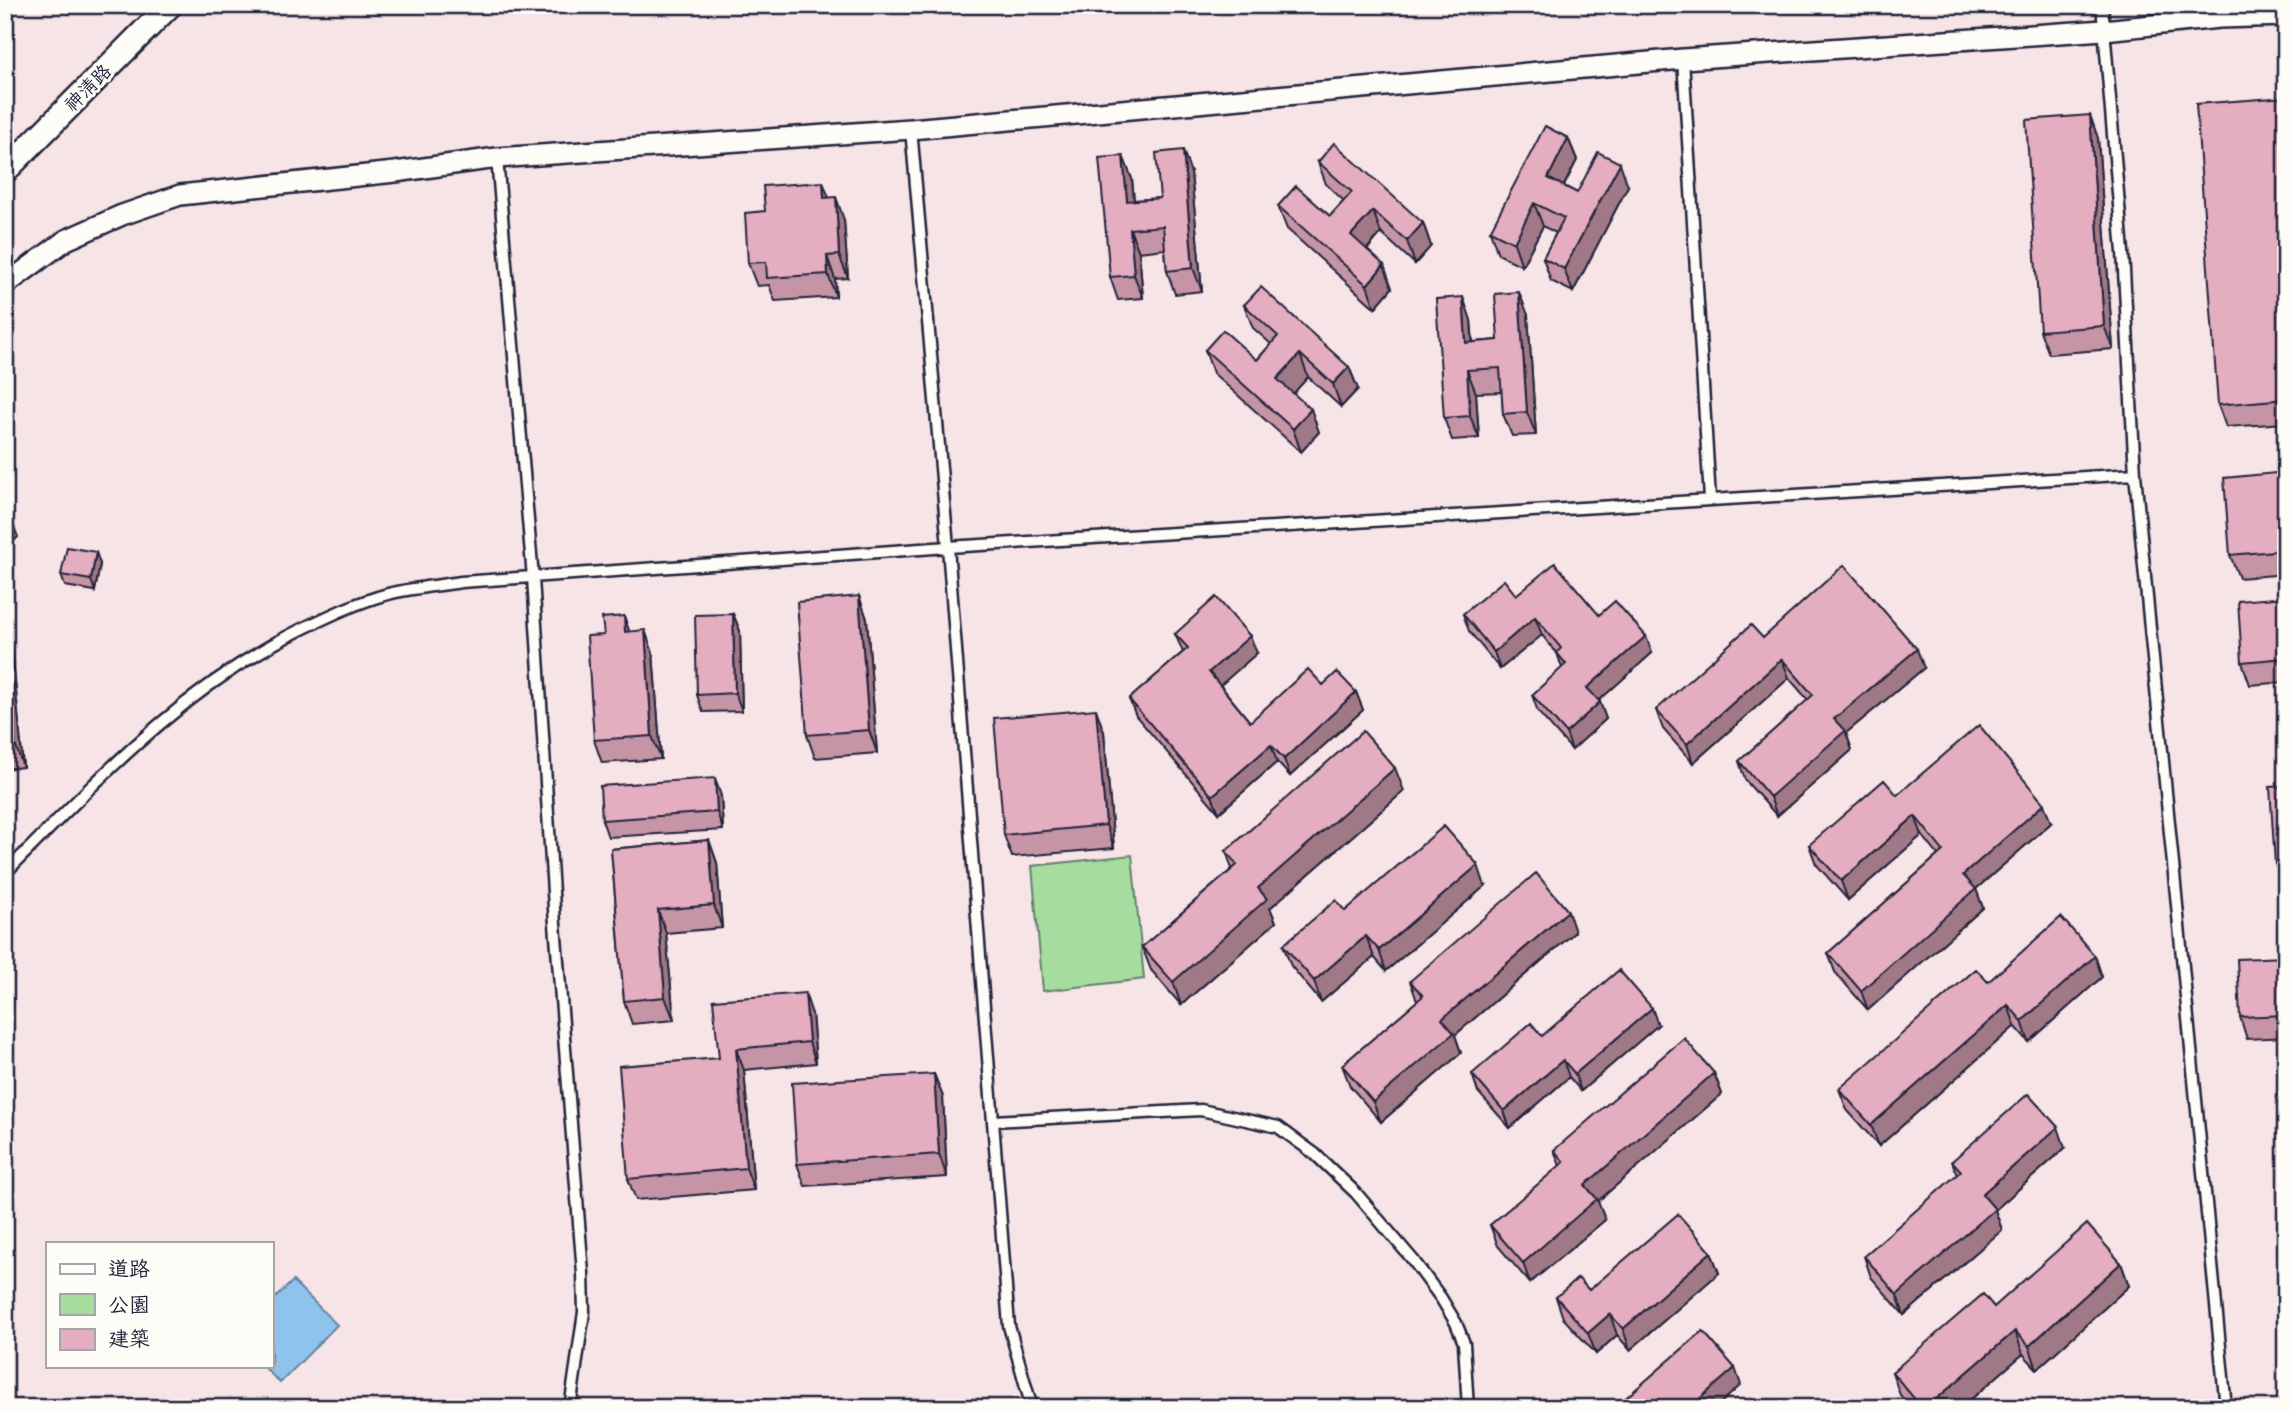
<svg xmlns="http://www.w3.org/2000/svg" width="2291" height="1413" viewBox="0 0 2291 1413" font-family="Pangolin,'LXGW WenKai TC',sans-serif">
<rect width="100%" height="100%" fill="#f6e4e6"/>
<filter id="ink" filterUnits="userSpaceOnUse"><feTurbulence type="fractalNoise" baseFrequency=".0143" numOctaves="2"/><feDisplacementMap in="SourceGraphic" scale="14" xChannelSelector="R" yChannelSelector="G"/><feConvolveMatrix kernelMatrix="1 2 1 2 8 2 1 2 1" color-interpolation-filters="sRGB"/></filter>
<g filter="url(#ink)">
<path fill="#a7dc9f" stroke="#647f6d" stroke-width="2" d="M 1132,855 L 1144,979 L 1043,991 L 1032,866 Z"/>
<path fill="#8fc3ec" stroke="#6383a5" stroke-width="2" d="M 293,1281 L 337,1325 L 280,1383 L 263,1366 L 271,1366 L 271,1302 Z"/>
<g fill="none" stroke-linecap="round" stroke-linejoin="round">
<g stroke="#22223b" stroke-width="15">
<path id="service" d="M 2102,5 L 2123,252 L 2135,474 L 2226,1408
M 1683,59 L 1710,499
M 911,129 L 948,547 L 1009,1326 L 1032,1408
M 497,158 L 533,578 L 555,924 L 583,1273 L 584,1312 L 570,1408
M 5,873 C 99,779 183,687 304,628 C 331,615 358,602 388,594 C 411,588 437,586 461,582 L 948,547 L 2135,474
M 993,1121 L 1201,1110 L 1278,1127 L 1315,1154 L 1356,1193 L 1413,1260 L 1441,1298 L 1456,1323 L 1464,1343 L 1468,1408"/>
</g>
<g stroke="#22223b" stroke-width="24">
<path id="minor" d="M 5,285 L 66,240 L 122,215 L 180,195 L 395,172 L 497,158 L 911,129 L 1683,59 L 2104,30 L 2219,18 L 2286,16"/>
</g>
<g stroke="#22223b" stroke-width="28">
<path id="tertiary" d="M 5,171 L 170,5"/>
</g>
<use href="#service" stroke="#fdfcf7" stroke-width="10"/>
<use href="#minor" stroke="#fdfcf7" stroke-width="19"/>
<use href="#tertiary" stroke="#fdfcf7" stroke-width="23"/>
</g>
<path fill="#c595a5" stroke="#22223b" stroke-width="2" d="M 2286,97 L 2286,423 L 2226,427 L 2218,405 Z
M 1568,138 L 1577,160 L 1564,186 L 1577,193 L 1628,186 L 1573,292 L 1551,281 L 1543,258 L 1556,233 L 1543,226 L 1522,266 L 1498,254 L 1490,231 Z
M 2098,138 L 2113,349 L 2049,354 L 2040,331 Z
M 1123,156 L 1132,179 L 1134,200 L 1160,198 L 1191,173 L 1202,291 L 1175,294 L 1167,271 L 1165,249 L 1139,252 L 1143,298 L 1118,300 L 1110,277 Z
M 1318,162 L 1423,223 L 1431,246 L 1415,264 L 1381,233 L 1367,250 L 1392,288 L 1375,308 L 1287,229 L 1278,206 L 1330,216 L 1344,201 L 1326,184 Z
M 829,197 L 844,220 L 848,278 L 835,279 L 836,297 L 775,301 L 769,285 L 757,286 L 748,263 L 765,211 Z
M 1244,305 L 1349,367 L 1358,389 L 1341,407 L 1308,377 L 1293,393 L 1319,432 L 1301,452 L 1213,373 L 1205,350 L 1257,360 L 1271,344 L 1253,328 Z
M 1528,315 L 1536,435 L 1512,436 L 1503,414 L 1502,392 L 1476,393 L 1479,438 L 1452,440 L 1444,418 L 1471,320 L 1473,342 L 1498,340 Z
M 2286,472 L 2286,574 L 2239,578 L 2230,555 Z
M 100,564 L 95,591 L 65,586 L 61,575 Z
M 1516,595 L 1599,615 L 1652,653 L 1599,700 L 1606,719 L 1572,750 L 1538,712 L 1532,695 L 1562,668 L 1557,653 L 1542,635 L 1500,669 L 1469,631 L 1463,614 Z
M 859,596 L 867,619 L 877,753 L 815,758 L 807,735 Z
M 2286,597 L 2286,682 L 2250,685 L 2242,662 Z
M 733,614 L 740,631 L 742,711 L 703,712 L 697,695 Z
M 624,616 L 629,632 L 653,653 L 661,759 L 602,763 L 594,740 L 604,635 Z
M 5,629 L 12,648 L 23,767 L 5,769 Z
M 1175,634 L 1257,653 L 1220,685 L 1250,722 L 1323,685 L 1356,692 L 1363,710 L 1290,776 L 1277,762 L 1219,813 L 1136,716 L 1129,699 L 1183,652 Z
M 1763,638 L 1924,668 L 1846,733 L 1852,750 L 1777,816 L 1745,780 L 1739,761 L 1808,700 L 1789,678 L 1693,763 L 1663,729 L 1656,710 Z
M 1104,732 L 1114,848 L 1012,857 L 1004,835 Z
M 2286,786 L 2286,885 L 2283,885 L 2275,864 Z
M 1404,791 L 1270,908 L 1276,922 L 1181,1005 L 1151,970 L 1142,947 L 1232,869 L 1226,851 Z
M 1897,795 L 2051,823 L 1976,889 L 1983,908 L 1868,1010 L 1835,972 L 1828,953 L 1938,855 L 1922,835 L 1848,900 L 1816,864 L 1809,845 Z
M 721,796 L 723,830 L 608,837 L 602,820 Z
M 709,840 L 717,863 L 722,928 L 666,933 L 674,1020 L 632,1024 L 624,1001 L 611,849 Z
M 1485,886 L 1386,971 L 1374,957 L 1321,1002 L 1291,966 L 1283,945 L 1345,911 Z
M 1575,932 L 1455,1035 L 1461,1053 L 1381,1122 L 1350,1086 L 1342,1065 L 1417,1001 L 1410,981 Z
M 2095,956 L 2102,977 L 2029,1042 L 2015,1026 L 1879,1146 L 1847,1110 L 1839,1089 L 1988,982 Z
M 2286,957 L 2286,1037 L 2247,1039 L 2240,1017 Z
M 812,1014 L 816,1063 L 744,1070 L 754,1190 L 636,1200 L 628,1179 L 719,1058 Z
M 1658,1025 L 1581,1091 L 1569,1077 L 1510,1128 L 1478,1092 L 1472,1074 L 1542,1036 Z
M 1714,1073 L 1722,1094 L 1598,1201 L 1605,1220 L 1530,1283 L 1498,1246 L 1490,1225 L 1560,1166 L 1554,1150 Z
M 934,1074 L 943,1097 L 947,1177 L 805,1186 L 797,1164 Z
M 2065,1148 L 1995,1210 L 2002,1230 L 1904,1315 L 1871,1277 L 1864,1256 L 1957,1175 L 1952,1161 Z
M 1711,1252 L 1719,1273 L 1630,1350 L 1617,1335 L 1596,1354 L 1563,1318 L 1556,1297 L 1589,1290 Z
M 2121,1263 L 2129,1286 L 2037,1369 L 2023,1354 L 1961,1408 L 1911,1408 L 1900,1395 L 1892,1372 L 1994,1307 Z"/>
<path fill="#a07986" stroke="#22223b" stroke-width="2" d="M 2090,115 L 2098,138 L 2113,349 L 2104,326 Z
M 1568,138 L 1577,160 L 1556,201 L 1548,178 Z
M 1183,150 L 1191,173 L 1202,291 L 1193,268 Z
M 1123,156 L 1132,179 L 1136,224 L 1127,201 Z
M 1620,163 L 1628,186 L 1573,292 L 1564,269 Z
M 823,182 L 832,205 L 824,198 Z
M 836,197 L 844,220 L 848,278 L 839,255 Z
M 1534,203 L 1543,226 L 1522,266 L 1514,243 Z
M 1373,211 L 1381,233 L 1359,258 L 1351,235 Z
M 1423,223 L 1431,246 L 1415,264 L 1407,241 Z
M 1130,229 L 1139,252 L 1143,298 L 1134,275 Z
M 827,256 L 835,279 L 836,297 L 828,274 Z
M 1384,265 L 1392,288 L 1375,308 L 1367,285 Z
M 1519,292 L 1528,315 L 1536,435 L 1527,412 Z
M 1463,297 L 1471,320 L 1474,365 L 1466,343 Z
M 1300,354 L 1308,377 L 1286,402 L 1277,379 Z
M 1349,367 L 1358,389 L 1341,407 L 1333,384 Z
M 1467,370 L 1476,393 L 1479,438 L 1470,416 Z
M 1311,409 L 1319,432 L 1301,452 L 1293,429 Z
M 9,514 L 18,537 L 5,550 L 5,518 Z
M 96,552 L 100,564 L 95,591 L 91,580 Z
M 859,596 L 867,619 L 877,753 L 869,730 Z
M 733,614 L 740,631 L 742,711 L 735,693 Z
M 624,616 L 632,639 L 625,632 Z
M 1535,617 L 1542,635 L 1500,669 L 1494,652 Z
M 5,629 L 12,648 L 23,767 L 15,744 L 5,641 Z
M 645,630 L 653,653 L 661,759 L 652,736 Z
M 1250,636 L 1257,653 L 1215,690 L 1209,672 Z
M 1646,636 L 1652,653 L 1594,705 L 1587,688 Z
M 1917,649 L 1924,668 L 1846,733 L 1852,750 L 1777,816 L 1770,797 L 1834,719 Z
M 1782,659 L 1789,678 L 1693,763 L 1687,744 Z
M 1356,692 L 1363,710 L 1290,776 L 1284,759 Z
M 1600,702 L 1606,719 L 1572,750 L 1566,733 Z
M 1096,709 L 1104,732 L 1114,848 L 1106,825 Z
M 1271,745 L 1277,762 L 1219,813 L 1212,796 Z
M 1395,768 L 1404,791 L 1270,908 L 1276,922 L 1181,1005 L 1173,982 L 1258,888 Z
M 715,778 L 721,796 L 723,830 L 717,812 Z
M 2044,804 L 2051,823 L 1976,889 L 1983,908 L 1868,1010 L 1861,991 L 1963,875 Z
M 1915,816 L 1922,835 L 1848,900 L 1841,881 Z
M 709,840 L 717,863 L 722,928 L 714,905 Z
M 1478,865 L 1485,886 L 1386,971 L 1379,950 Z
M 658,910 L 666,933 L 674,1020 L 665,997 Z
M 1568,911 L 1575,932 L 1455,1035 L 1461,1053 L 1381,1122 L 1373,1102 L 1442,1019 Z
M 1366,936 L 1374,957 L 1321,1002 L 1314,981 Z
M 2095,956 L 2102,977 L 2029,1042 L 2022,1021 Z
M 805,993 L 812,1014 L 816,1063 L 809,1042 Z
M 2008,1005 L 2015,1026 L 1879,1146 L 1871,1125 Z
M 1652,1008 L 1658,1025 L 1581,1091 L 1575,1074 Z
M 736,1049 L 744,1070 L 754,1190 L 746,1168 Z
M 1563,1060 L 1569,1077 L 1510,1128 L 1504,1111 Z
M 1714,1073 L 1722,1094 L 1598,1201 L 1605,1220 L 1530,1283 L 1523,1263 L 1585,1185 Z
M 934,1074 L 943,1097 L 947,1177 L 939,1154 Z
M 2058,1127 L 2065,1148 L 1995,1210 L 2002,1230 L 1904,1315 L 1897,1295 L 1982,1194 Z
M 1711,1252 L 1719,1273 L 1630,1350 L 1623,1329 Z
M 2121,1263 L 2129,1286 L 2037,1369 L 2029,1346 Z
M 1610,1314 L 1617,1335 L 1596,1354 L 1588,1333 Z
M 2015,1331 L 2023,1354 L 1961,1408 L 1926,1408 Z
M 1735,1368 L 1741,1385 L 1715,1408 L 1689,1408 Z"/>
<path fill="#e5adc0" stroke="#22223b" stroke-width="2" d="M 2286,97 L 2286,399 L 2218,405 L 2196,104 Z
M 2090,115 L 2104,326 L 2040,331 L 2026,120 Z
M 1545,126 L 1568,138 L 1548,178 L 1577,193 L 1598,152 L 1620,163 L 1564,269 L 1543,258 L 1564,218 L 1534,203 L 1514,243 L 1490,231 Z
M 1334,143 L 1423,223 L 1407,241 L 1373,211 L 1351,235 L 1384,265 L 1367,285 L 1278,206 L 1296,186 L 1330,216 L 1352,192 L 1318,162 Z
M 1183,150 L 1193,268 L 1167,271 L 1163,226 L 1130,229 L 1134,275 L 1110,277 L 1099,158 L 1123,156 L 1127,201 L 1160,198 L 1156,153 Z
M 823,182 L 824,198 L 836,197 L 839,255 L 827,256 L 828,274 L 767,278 L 766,262 L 748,263 L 745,213 L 765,211 L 763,186 Z
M 1261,287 L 1349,367 L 1333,384 L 1300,354 L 1277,379 L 1311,409 L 1293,429 L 1205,350 L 1223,330 L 1257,360 L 1278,336 L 1244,305 Z
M 1519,292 L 1527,412 L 1503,414 L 1500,368 L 1467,370 L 1470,416 L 1444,418 L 1436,299 L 1463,297 L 1466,343 L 1498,340 L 1495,294 Z
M 2286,472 L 2286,550 L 2230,555 L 2224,478 Z
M 5,510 L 9,514 L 5,518 Z
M 67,547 L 96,552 L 91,580 L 61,575 Z
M 1555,563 L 1599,615 L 1615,601 L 1646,636 L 1587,688 L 1600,702 L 1566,733 L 1532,695 L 1566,664 L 1557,653 L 1561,648 L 1535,617 L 1494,652 L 1463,614 L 1504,580 L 1516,595 Z
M 1844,565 L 1917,649 L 1834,719 L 1845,731 L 1770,797 L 1739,761 L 1813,695 L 1782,659 L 1687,744 L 1656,710 L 1751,625 L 1763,638 Z
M 859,596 L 869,730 L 807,735 L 797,602 Z
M 1216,597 L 1250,636 L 1209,672 L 1250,722 L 1308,669 L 1323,685 L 1337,672 L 1356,692 L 1284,759 L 1271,745 L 1212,796 L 1129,699 L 1188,648 L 1175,634 Z
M 2286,597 L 2286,658 L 2242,662 L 2238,601 Z
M 733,614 L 735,693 L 697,695 L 695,615 Z
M 624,616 L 625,632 L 645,630 L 652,736 L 594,740 L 587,636 L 604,635 L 602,618 Z
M 5,641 L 15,744 L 5,745 Z
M 1096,709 L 1106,825 L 1004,835 L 994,718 Z
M 1979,725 L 2044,804 L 1963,875 L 1976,889 L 1861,991 L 1828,953 L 1943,851 L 1915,816 L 1841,881 L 1809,845 L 1884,780 L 1897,795 Z
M 1363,731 L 1395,768 L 1258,888 L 1267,899 L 1173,982 L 1142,947 L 1237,865 L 1226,851 Z
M 715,778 L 717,812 L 602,820 L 600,786 Z
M 2286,786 L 2286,863 L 2275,864 L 2270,787 Z
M 1444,826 L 1478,865 L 1379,950 L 1366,936 L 1314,981 L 1283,945 L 1336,900 L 1345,911 Z
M 709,840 L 714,905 L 658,910 L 665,997 L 624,1001 L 611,849 Z
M 1536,873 L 1568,911 L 1442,1019 L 1454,1033 L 1373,1102 L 1342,1065 L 1423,996 L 1410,981 Z
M 2061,917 L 2095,956 L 2022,1021 L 2008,1005 L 1871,1125 L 1839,1089 L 1976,969 L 1988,982 Z
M 2286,957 L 2286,1015 L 2240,1017 L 2237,959 Z
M 1619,970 L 1652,1008 L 1575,1074 L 1563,1060 L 1504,1111 L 1472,1074 L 1531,1023 L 1542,1036 Z
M 805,993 L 809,1042 L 736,1049 L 746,1168 L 628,1179 L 619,1066 L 719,1058 L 713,1000 Z
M 1684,1038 L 1714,1073 L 1585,1185 L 1597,1199 L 1523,1263 L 1490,1225 L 1564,1162 L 1554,1150 Z
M 934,1074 L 939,1154 L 797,1164 L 792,1083 Z
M 2028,1094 L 2058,1127 L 1982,1194 L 1995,1209 L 1897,1295 L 1864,1256 L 1961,1171 L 1952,1161 Z
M 1678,1214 L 1711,1252 L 1623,1329 L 1610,1314 L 1588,1333 L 1556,1297 L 1578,1278 L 1589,1290 Z
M 2087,1224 L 2121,1263 L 2029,1346 L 2015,1331 L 1926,1408 L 1922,1408 L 1892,1372 L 1983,1294 L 1994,1307 Z
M 1703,1331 L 1735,1368 L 1689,1408 L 1624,1408 L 1620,1403 Z"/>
</g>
<g text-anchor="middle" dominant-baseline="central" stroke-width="6" stroke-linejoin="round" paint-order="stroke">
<g font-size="19" fill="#22223b" stroke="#fdfcf7">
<text transform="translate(88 88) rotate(-45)">神清路</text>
</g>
</g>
<rect width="2291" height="1413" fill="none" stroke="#fdfcf7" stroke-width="28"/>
<rect x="14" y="14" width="2263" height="1385" fill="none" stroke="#22223b" stroke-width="2.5" filter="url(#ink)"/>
<rect x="46" y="1242" width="228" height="126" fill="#fdfcf7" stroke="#a5a5ac" stroke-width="2"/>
<rect x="60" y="1264" width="35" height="10" fill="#fdfcf7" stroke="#a5a5ac" stroke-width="2"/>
<text x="108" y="1276" font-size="21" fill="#22223b">道路</text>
<rect x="60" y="1294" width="35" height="21" fill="#a7dc9f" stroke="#a5a5ac" stroke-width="2"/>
<text x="108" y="1312" font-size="21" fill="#22223b">公園</text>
<rect x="60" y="1329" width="35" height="21" fill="#e5adc0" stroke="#a5a5ac" stroke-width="2"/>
<text x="108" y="1346" font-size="21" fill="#22223b">建築</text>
</svg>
